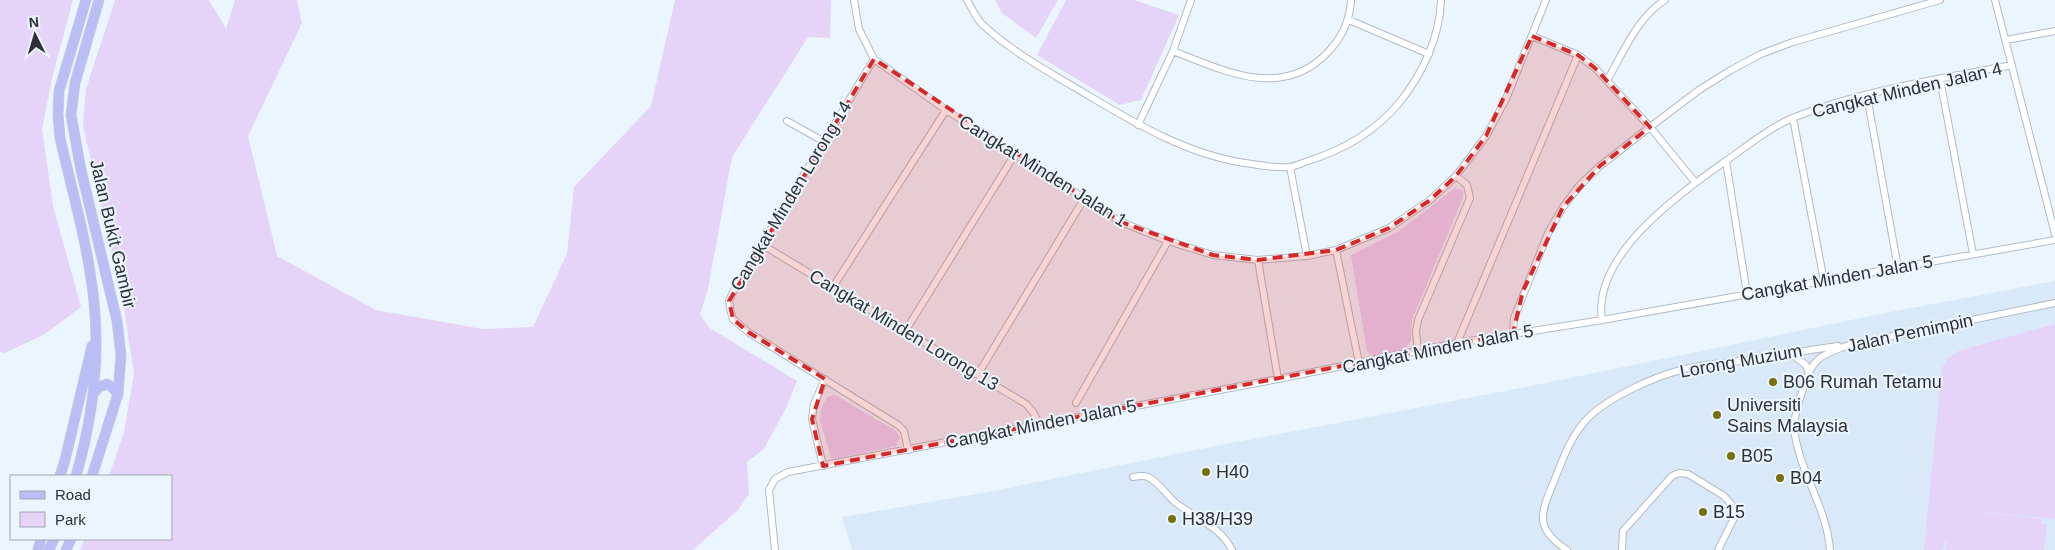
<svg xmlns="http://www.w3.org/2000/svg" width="2055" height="550" viewBox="0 0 2055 550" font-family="Arial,sans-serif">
<rect width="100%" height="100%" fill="#ebf5fe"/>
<path fill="#dae9f9" d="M 2055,281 L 2055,550 L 852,550 L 842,517 L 988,492 L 1226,444 L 1531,386 L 1885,313 Z"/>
<path fill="#e6d3f8" d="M 0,0 L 73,0 L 53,74 L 42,129 L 53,206 L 81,307 L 45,334 L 5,353 L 0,352 Z
M 115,0 L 209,0 L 226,29 L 235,0 L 297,0 L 302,23 L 248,136 L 277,256 L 376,310 L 482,329 L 533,327 L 567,254 L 574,187 L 651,106 L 675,0 L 831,0 L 830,38 L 808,37 L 732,157 L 708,289 L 700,314 L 708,327 L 797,381 L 786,408 L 764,449 L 747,462 L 749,494 L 738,510 L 693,550 L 80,550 L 85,539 L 171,539 L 171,476 L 109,476 L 124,432 L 134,374 L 123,302 L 83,126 L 86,89 Z
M 995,0 L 1058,0 L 1036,38 L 1002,13 Z
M 1066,0 L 1134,0 L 1179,15 L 1141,100 L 1120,105 L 1037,55 Z
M 1455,188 L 1463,191 L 1463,197 L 1412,320 L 1411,340 L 1405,349 L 1373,356 L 1367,351 L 1351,255 L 1399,231 Z
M 2055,324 L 2055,519 L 1953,509 L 2042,519 L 2041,523 L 2047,524 L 2044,550 L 1946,550 L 1947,537 L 1942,550 L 1924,550 L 1942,368 L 1947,359 L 1958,351 Z
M 835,395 L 896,431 L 900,438 L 896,446 L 834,459 L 831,458 L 820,420 L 821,409 L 827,397 Z"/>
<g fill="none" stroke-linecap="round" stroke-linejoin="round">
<g stroke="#b2bbc5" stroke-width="8">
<path id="street" d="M 854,0 L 859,29 L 874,59 L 946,110 L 1015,154 L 1121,222 L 1168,241 L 1213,255 L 1258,260 L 1307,256 L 1336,250 L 1389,228 L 1430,200 L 1456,176 L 1486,136 L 1506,99 L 1546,0
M 967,0 C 972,8 976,19 983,25 C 1010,50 1042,68 1074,87 C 1130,120 1186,156 1252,164 C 1264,166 1278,168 1290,167 C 1296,166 1302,163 1308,161 C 1343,150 1375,132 1399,103 C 1422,75 1440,37 1441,0
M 1995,0 L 2055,234
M 1349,20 L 1429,54
M 1532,36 L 1578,55 L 1595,68 L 1650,127 L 1695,182
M 2006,40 L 2055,31
M 1173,51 C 1225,71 1283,101 1329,51 C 1342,37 1350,19 1351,0
M 874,59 L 733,292 L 729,301 L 731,313 L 733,319 L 748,332 L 898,425 L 904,431 L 908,450
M 1608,79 C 1624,51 1637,18 1665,0
M 1940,79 L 1973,254
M 1867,96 L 1898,268
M 1793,118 L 1824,281
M 787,121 L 823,141
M 1138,125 L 1173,51 L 1191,0
M 1726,161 L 1747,294
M 1290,167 L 1307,256
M 761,244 L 1026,404 L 1033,412 L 1040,425
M 1336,250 L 1359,363
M 1258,260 L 1278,379
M 833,287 L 946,110
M 1602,320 C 1592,254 1681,193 1727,160 C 1749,145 1770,127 1795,117 C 1864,90 1940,79 2012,65
M 906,330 L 1015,154
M 1513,333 L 1514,318 L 1548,233 L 1563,207 L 1579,186 L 1600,166 L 1650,127 L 1699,90 L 1731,70 L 1761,54 L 1793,42 L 1940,0
M 1457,343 L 1578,55
M 1418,351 L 1416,332 L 1418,320 L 1470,198 L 1467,185 L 1456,176
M 1790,353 L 1806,365 L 1809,373
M 978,374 L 1084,199
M 1076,403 L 1168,241
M 823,466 L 812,419 L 814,404 L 825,379
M 1133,477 C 1138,476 1143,475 1148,477 C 1160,483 1166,495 1176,503 C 1195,518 1221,527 1232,550
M 775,550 L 769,490 L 775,479 L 788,472 L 1278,379 L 1457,343 L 1602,320 L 2055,240
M 1567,550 C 1537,530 1539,517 1552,486 C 1562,462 1570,435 1590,416 C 1610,397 1653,377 1681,370 C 1702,364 1726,363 1748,360 C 1778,355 1808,350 1838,346
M 1622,550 L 1623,531 L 1672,476 L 1679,473 L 1688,474 L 1724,496 L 1731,504 L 1734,518 L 1718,550
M 1830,550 C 1828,519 1811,489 1801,459 C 1798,449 1794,437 1794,426 C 1795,414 1798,403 1802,392 C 1813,358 1816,357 1849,345 L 2055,303"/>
</g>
<g stroke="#d1d2d3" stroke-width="11">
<path id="primary" d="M 93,394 L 99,387 L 107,384 L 113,388 L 118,394
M 60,476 L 65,460 L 92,346
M 76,476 C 91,424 99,368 95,314 C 91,255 73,195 60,138 L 58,115 L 59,91 L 86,0
M 92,476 L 118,394 L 121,355 L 117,321 L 81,170 L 71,115 L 75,83 L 99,0
M 38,550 L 41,539
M 49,550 L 54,539
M 66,550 L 71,539"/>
</g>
<use href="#street" stroke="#fff" stroke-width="6"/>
<use href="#primary" stroke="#b9bef5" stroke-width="10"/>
</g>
<path fill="#d62828" fill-opacity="0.2" stroke="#d62828" stroke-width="4" stroke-dasharray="10 6" stroke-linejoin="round" d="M 1532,36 L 1578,55 L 1595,68 L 1650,127 L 1600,166 L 1563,207 L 1523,291 L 1513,333 L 823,466 L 812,419 L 825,379 L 748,332 L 733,319 L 729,301 L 874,59 L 1121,222 L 1213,255 L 1258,260 L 1336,250 L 1389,228 L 1430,200 L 1456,176 L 1486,136 Z"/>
<g fill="#796e0b" stroke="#ebf5fe" stroke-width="2">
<circle cx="1773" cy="382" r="5"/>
<circle cx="1717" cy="415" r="5"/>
<circle cx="1731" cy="456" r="5"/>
<circle cx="1206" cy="472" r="5"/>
<circle cx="1780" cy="478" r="5"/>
<circle cx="1703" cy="512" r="5"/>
<circle cx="1172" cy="519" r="5"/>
</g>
<g text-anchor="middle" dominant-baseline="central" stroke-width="4" stroke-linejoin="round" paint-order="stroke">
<g font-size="18" fill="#2e3135" stroke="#ebf5fe">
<text transform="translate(1907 90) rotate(-13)">Cangkat Minden Jalan 4</text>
<text transform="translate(1043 171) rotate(32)">Cangkat Minden Jalan 1</text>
<text transform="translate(791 196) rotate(-59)">Cangkat Minden Lorong 14</text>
<text transform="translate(113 234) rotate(77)">Jalan Bukit Gambir</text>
<text transform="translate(1837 278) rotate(-10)">Cangkat Minden Jalan 5</text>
<text transform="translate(904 330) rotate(31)">Cangkat Minden Lorong 13</text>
<text transform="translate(1910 333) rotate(-12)">Jalan Pemimpin</text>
<text transform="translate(1438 349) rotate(-11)">Cangkat Minden Jalan 5</text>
<text transform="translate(1741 361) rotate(-10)">Lorong Muzium</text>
<text transform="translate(1041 424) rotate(-11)">Cangkat Minden Jalan 5</text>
</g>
<g font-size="18" fill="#2e3135" stroke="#ebf5fe" text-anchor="start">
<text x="1783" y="382">B06 Rumah Tetamu</text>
<text x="1727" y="405">Universiti<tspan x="1727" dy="21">Sains Malaysia</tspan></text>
<text x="1741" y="456">B05</text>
<text x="1216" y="472">H40</text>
<text x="1790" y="478">B04</text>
<text x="1713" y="512">B15</text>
<text x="1182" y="519">H38/H39</text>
</g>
</g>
<rect x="10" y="475" width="162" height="65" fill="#ebf5fe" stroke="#9fa7ae"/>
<rect x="20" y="491" width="25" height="8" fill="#b9bef5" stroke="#9fa7ae"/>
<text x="55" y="500" font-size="15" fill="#2e3135">Road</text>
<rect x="20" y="512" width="25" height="15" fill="#e6d3f8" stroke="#9fa7ae"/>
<text x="55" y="525" font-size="15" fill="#2e3135">Park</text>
<g transform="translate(35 35) rotate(355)" stroke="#ebf5fe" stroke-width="4" paint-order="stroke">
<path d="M0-4L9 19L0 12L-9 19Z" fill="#2e3135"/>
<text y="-8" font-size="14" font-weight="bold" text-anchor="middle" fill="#2e3135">N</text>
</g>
</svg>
